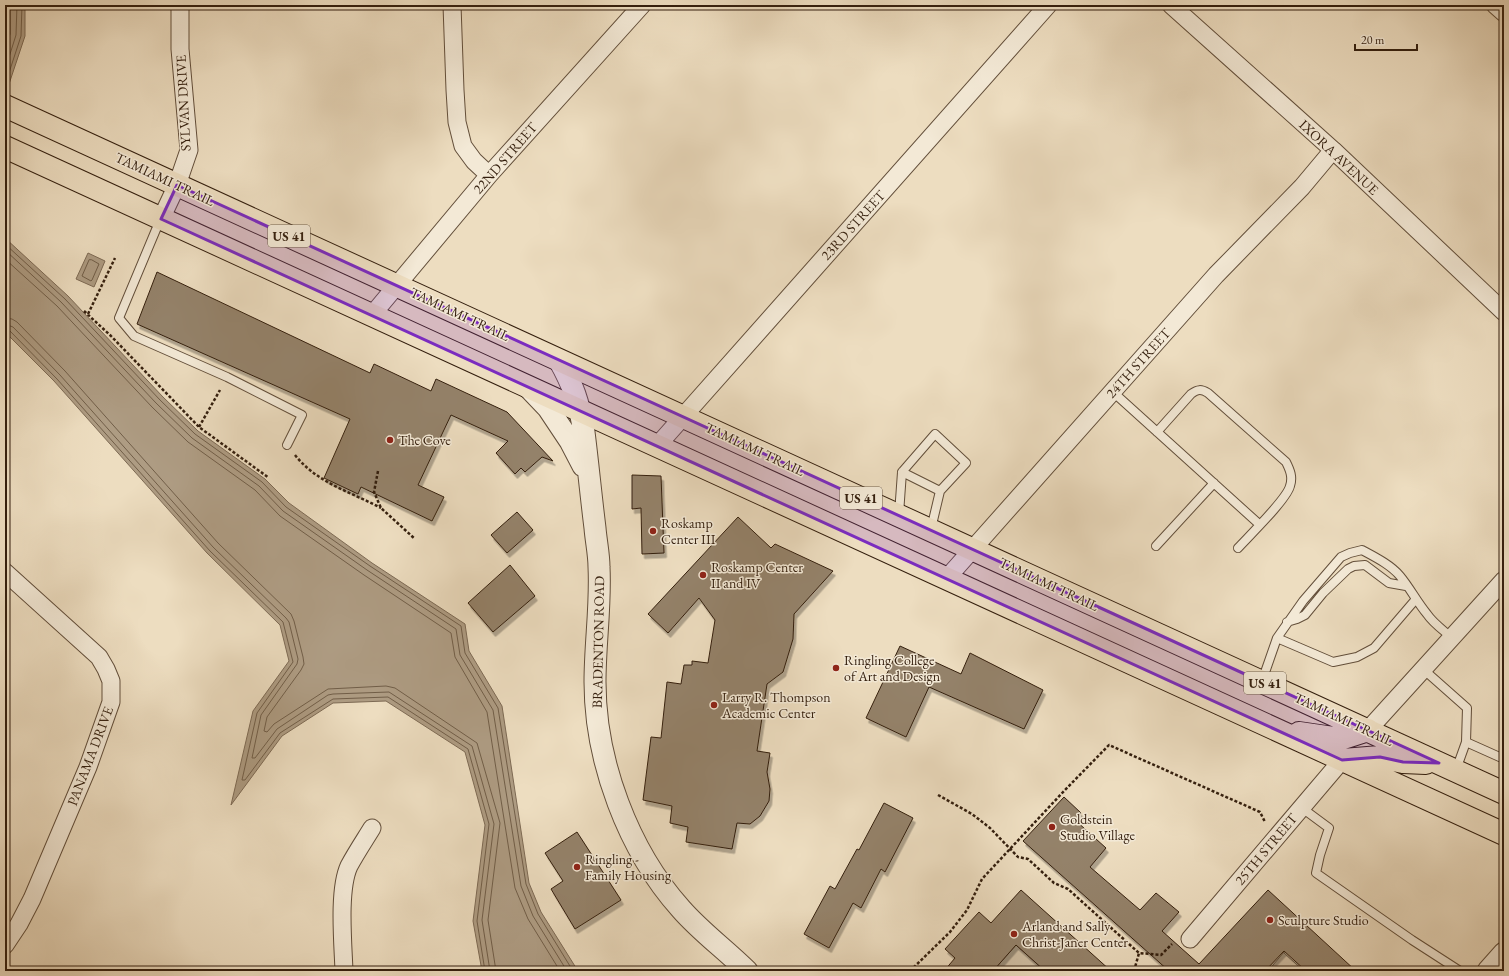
<svg xmlns="http://www.w3.org/2000/svg" width="1509" height="976" viewBox="0 0 1509 976" font-family="'EB Garamond',serif">
<defs>
<filter id="shadow"><feDropShadow dx="2.5" dy="4.5" stdDeviation="0" flood-color="#0004"/></filter>
</defs>
<rect width="100%" height="100%" fill="#edddc0"/>
<filter id="stains"><feTurbulence type="fractalNoise" baseFrequency=".005" numOctaves="4"/><feColorMatrix values="0 0 0 0 .2 0 0 0 0 .09 0 0 0 0 .02 0 0 0 .5 -.17"/></filter>
<radialGradient id="worn" r=".72"><stop offset=".6" stop-color="#630" stop-opacity="0"/><stop offset="1" stop-color="#630" stop-opacity=".3"/></radialGradient>
<path fill="#cebda2" stroke="#816e58" d="M 1016,945 L 1045,971 L 993,971 Z
M 1284,952 L 1284,953 L 1304,971 L 1268,971 Z"/>
<path fill="#ae9c83" stroke="#7d6a54" d="M 5,5 L 25,5 L 25,36 L 5,96 Z
M 5,238 L 68,296 L 163,397 L 198,431 L 265,479 L 289,503 L 372,563 L 465,624 L 469,651 L 502,706 L 529,883 L 541,912 L 578,971 L 482,971 L 473,921 L 485,825 L 465,752 L 386,701 L 333,703 L 282,736 L 231,805 L 253,711 L 289,661 L 280,625 L 207,553 L 54,381 L 5,332 Z
M 88,253 L 105,261 L 94,287 L 76,279 Z"/>
<g fill="none" stroke-linecap="round" stroke-linejoin="round">
<path stroke="#715e48" stroke-width="1" d="M 5,50 L 10,34 L 10,5
M 5,70 L 16,35 L 17,5
M 5,85 L 21,36 L 22,5
M 5,244 L 65,299 L 160,400 L 195,434 L 262,482 L 286,507 L 370,566 L 461,626 L 465,653 L 498,708 L 526,884 L 538,914 L 573,971
M 5,250 L 61,302 L 156,403 L 192,438 L 259,486 L 283,511 L 367,570 L 456,629 L 460,655 L 493,710 L 521,886 L 533,916 L 567,971
M 5,259 L 57,306 L 152,407 L 188,442 L 255,490 L 280,516 L 364,575 L 451,633 L 455,657 L 487,712 L 515,888 L 528,919 L 560,971
M 92,260 L 99,264 L 92,280 L 91,281 L 82,276 L 89,260 Z
M 5,318 L 12,319 L 17,322 L 65,371 L 218,543 L 291,614 L 294,621 L 303,657 L 304,664 L 301,670 L 267,717 L 264,731 L 267,732 L 274,724 L 328,689 L 386,686 L 395,688 L 477,743 L 500,823 L 488,920 L 496,971
M 5,324 L 13,327 L 60,375 L 213,547 L 286,618 L 289,622 L 298,659 L 297,664 L 261,715 L 252,758 L 255,758 L 277,729 L 328,695 L 333,694 L 389,692 L 472,746 L 494,824 L 482,920 L 490,971
M 5,329 L 9,330 L 57,379 L 210,551 L 283,622 L 293,662 L 257,713 L 242,780 L 245,780 L 280,733 L 333,699 L 388,697 L 468,749 L 489,824 L 477,921 L 485,971"/>
</g>
<path fill="#94826b" stroke="#341f0e" filter="url(#shadow)" d="M 157,272 L 370,373 L 374,364 L 431,391 L 436,379 L 507,412 L 553,461 L 542,457 L 525,472 L 521,468 L 515,474 L 496,453 L 508,441 L 451,415 L 418,485 L 444,497 L 432,521 L 361,487 L 358,494 L 324,478 L 350,419 L 137,324 Z
M 632,475 L 661,476 L 664,553 L 642,554 L 641,508 L 632,509 Z
M 517,512 L 533,530 L 507,553 L 491,535 Z
M 738,517 L 771,548 L 775,544 L 833,571 L 794,614 L 793,639 L 783,672 L 767,684 L 757,751 L 770,753 L 767,772 L 770,789 L 769,801 L 760,816 L 750,824 L 737,823 L 732,849 L 686,842 L 688,827 L 670,823 L 672,806 L 643,800 L 651,737 L 661,738 L 667,682 L 681,684 L 684,665 L 692,665 L 692,661 L 708,663 L 715,620 L 699,598 L 668,633 L 648,614 Z
M 510,565 L 535,596 L 493,632 L 468,603 Z
M 900,646 L 961,674 L 970,653 L 1043,690 L 1024,729 L 929,687 L 906,737 L 866,718 Z
M 1064,797 L 1081,813 L 1075,820 L 1106,848 L 1090,867 L 1140,910 L 1156,893 L 1179,912 L 1162,931 L 1199,964 L 1268,890 L 1356,971 L 1306,971 L 1284,951 L 1265,971 L 1169,971 L 1023,841 Z
M 884,803 L 913,818 L 885,872 L 881,869 L 861,908 L 853,903 L 829,948 L 804,934 L 830,886 L 835,889 L 857,849 L 859,850 Z
M 577,832 L 621,900 L 575,929 L 551,889 L 563,881 L 545,853 Z
M 1021,890 L 1111,971 L 1045,971 L 1016,945 L 993,971 L 944,971 L 955,958 L 945,949 L 979,912 L 991,923 Z"/>
<g fill="none" stroke-linecap="round" stroke-linejoin="round">
<g stroke="#624e3a" stroke-width="10">
<path id="service" d="M 160,220 L 119,318 L 134,336 L 227,377 L 302,415 L 287,445
M 1113,392 L 1259,524
M 1157,432 L 1191,394 C 1198,389 1201,389 1208,393 L 1286,462 C 1290,470 1293,477 1290,486 C 1287,499 1249,536 1238,548
M 902,472 L 940,491
M 899,514 L 902,472 L 935,434 L 966,463 L 940,491 L 931,529
M 1156,546 L 1214,483
M 1416,599 L 1374,648 L 1357,657 L 1333,662 L 1277,638 L 1303,601 L 1341,557 L 1350,553 L 1362,550 C 1375,557 1391,565 1400,576 C 1410,588 1417,602 1427,614 C 1433,623 1443,630 1451,637
M 1287,622 L 1297,619 L 1305,615 L 1323,593 L 1348,569 L 1354,566 L 1365,565 L 1389,583 L 1406,586
M 1423,669 L 1467,708 L 1466,742 L 1456,770
M 1262,681 L 1277,638
M 1466,742 L 1504,759
M 1302,808 L 1329,828 L 1320,855 L 1316,873 L 1412,940 L 1460,971"/>
</g>
<g stroke="#624e3a" stroke-width="19">
<path id="minor" d="M 452,5 L 455,90 L 457,122 L 463,146 L 474,161 L 489,175
M 1171,5 L 1333,150 L 1504,312
M 1495,5 L 1504,13
M 161,219 L 177,185 L 189,150 L 180,49 L 180,5
M 372,315 L 489,175 L 642,5
M 657,446 L 1048,5
M 5,572 L 99,657 L 106,669 L 111,681 L 111,702 L 88,767 L 32,899 L 19,924 L 5,945
M 947,578 L 1216,275 L 1302,187 L 1333,150
M 1368,730 L 1504,580
M 1190,939 L 1342,760
M 344,971 C 343,943 338,890 349,866 C 356,853 364,841 372,828"/>
</g>
<g stroke="#624e3a" stroke-width="23">
<path id="tertiary" d="M 559,360 C 573,385 579,402 584,432 C 588,464 591,496 595,528 C 596,541 599,554 599,567 C 601,605 595,643 595,682 C 595,761 628,850 681,909 C 701,932 726,950 747,971
M 528,387 L 548,408 L 570,441 L 583,466
M 1488,971 L 1504,953"/>
</g>
<g stroke="#341f0e" stroke-width="24">
<path id="primary" d="M 5,106 L 1504,793
M 5,147 L 1504,834
M 1299,733 L 1340,739 L 1368,730
M 1343,760 L 1380,757 L 1403,762 L 1426,763"/>
</g>
<path stroke="#341f0e" stroke-width="2.5" stroke-dasharray="3 2" stroke-linecap="butt" d="M 84,311 L 111,336 L 199,427 L 269,478
M 88,314 L 115,258
M 199,427 L 220,390
M 295,455 C 317,483 351,492 381,508
M 378,471 L 374,492 L 381,508 L 415,539
M 938,795 L 972,814 L 990,828 L 1018,857 L 1028,859 L 1054,883 L 1068,889 L 1139,953 L 1161,955 L 1172,944
M 910,971 L 950,932 L 967,910 L 982,879 L 1064,791 L 1109,745 L 1260,812 L 1265,822
M 1134,971 L 1139,953"/>
<use href="#service" stroke="#f3e9d6" stroke-width="8"/>
<use href="#minor" stroke="#f3e9d6" stroke-width="17"/>
<use href="#tertiary" stroke="#f3e9d6" stroke-width="21"/>
<use href="#primary" stroke="#edddc0" stroke-width="22"/>
</g>
<path fill="#7b2cbf" fill-opacity="0.2" stroke="#7b2cbf" stroke-width="3" stroke-linejoin="round" d="M 177,185 L 1439,763 L 1403,762 L 1380,757 L 1342,760 L 161,219 Z"/>
<g fill="#8f2418" stroke="#f3e9d6" stroke-width="1.5">
<circle cx="390" cy="440" r="4"/>
<circle cx="653" cy="531" r="4"/>
<circle cx="703" cy="575" r="4"/>
<circle cx="836" cy="668" r="4"/>
<circle cx="714" cy="705" r="4"/>
<circle cx="1052" cy="827" r="4"/>
<circle cx="577" cy="867" r="4"/>
<circle cx="1270" cy="920" r="4"/>
<circle cx="1014" cy="934" r="4"/>
</g>
<g text-anchor="middle" dominant-baseline="central" stroke-width="3" stroke-linejoin="round" paint-order="stroke">
<g fill="#f3e9d6" stroke="#6d5c4a" stroke-width="1">
<rect x="268" y="225" width="42" height="22" rx="3"/>
<rect x="840" y="487" width="42" height="22" rx="3"/>
<rect x="1244" y="672" width="42" height="22" rx="3"/>
</g>
<g font-size="13" font-weight="bold" fill="#341f0e">
<text x="289" y="236">US 41</text>
<text x="861" y="498">US 41</text>
<text x="1265" y="683">US 41</text>
</g>
<g font-size="14" fill="#341f0e" stroke="#f3e9d6">
<text transform="translate(183 103) rotate(-93)">SYLVAN DRIVE</text>
<text transform="translate(1339 157) rotate(43)">IXORA AVENUE</text>
<text transform="translate(505 158) rotate(-49)">22ND STREET</text>
<text transform="translate(165 179) rotate(25)">TAMIAMI TRAIL</text>
<text transform="translate(853 225) rotate(-48)">23RD STREET</text>
<text transform="translate(460 314) rotate(25)">TAMIAMI TRAIL</text>
<text transform="translate(1138 363) rotate(-48)">24TH STREET</text>
<text transform="translate(755 449) rotate(25)">TAMIAMI TRAIL</text>
<text transform="translate(1049 584) rotate(25)">TAMIAMI TRAIL</text>
<text transform="translate(598 642) rotate(-89)">BRADENTON ROAD</text>
<text transform="translate(1344 719) rotate(25)">TAMIAMI TRAIL</text>
<text transform="translate(90 756) rotate(-69)">PANAMA DRIVE</text>
<text transform="translate(1266 849) rotate(-50)">25TH STREET</text>
</g>
<g font-size="14" fill="#341f0e" stroke="#f3e9d6" text-anchor="start">
<text x="398" y="440">The Cove</text>
<text x="661" y="523">Roskamp<tspan x="661" dy="16">Center III</tspan></text>
<text x="711" y="567">Roskamp Center<tspan x="711" dy="16">II and IV</tspan></text>
<text x="844" y="660">Ringling College<tspan x="844" dy="16">of Art and Design</tspan></text>
<text x="722" y="697">Larry R. Thompson<tspan x="722" dy="16">Academic Center</tspan></text>
<text x="1060" y="819">Goldstein<tspan x="1060" dy="16">Studio Village</tspan></text>
<text x="585" y="859">Ringling -<tspan x="585" dy="16">Family Housing</tspan></text>
<text x="1278" y="920">Sculpture Studio</text>
<text x="1022" y="926">Arland and Sally<tspan x="1022" dy="16">Christ-Janer Center</tspan></text>
</g>
</g>
<rect width="1509" height="976" fill="none" stroke="#edddc0" stroke-width="20"/>
<rect x="6" y="6" width="1497" height="964" fill="none" stroke="#341f0e" stroke-width="2"/>
<rect x="10" y="10" width="1489" height="956" fill="none" stroke="#341f0e"/>
<path d="M1355 44v6h62v-6" fill="none" stroke="#341f0e" stroke-width="2"/>
<text x="1361" y="44" font-size="12" fill="#341f0e" stroke="#f3e9d6" stroke-width="3" paint-order="stroke">20 m</text>
<rect width="100%" height="100%" filter="url(#stains)"/>
<rect width="100%" height="100%" fill="url(#worn)"/>
</svg>
